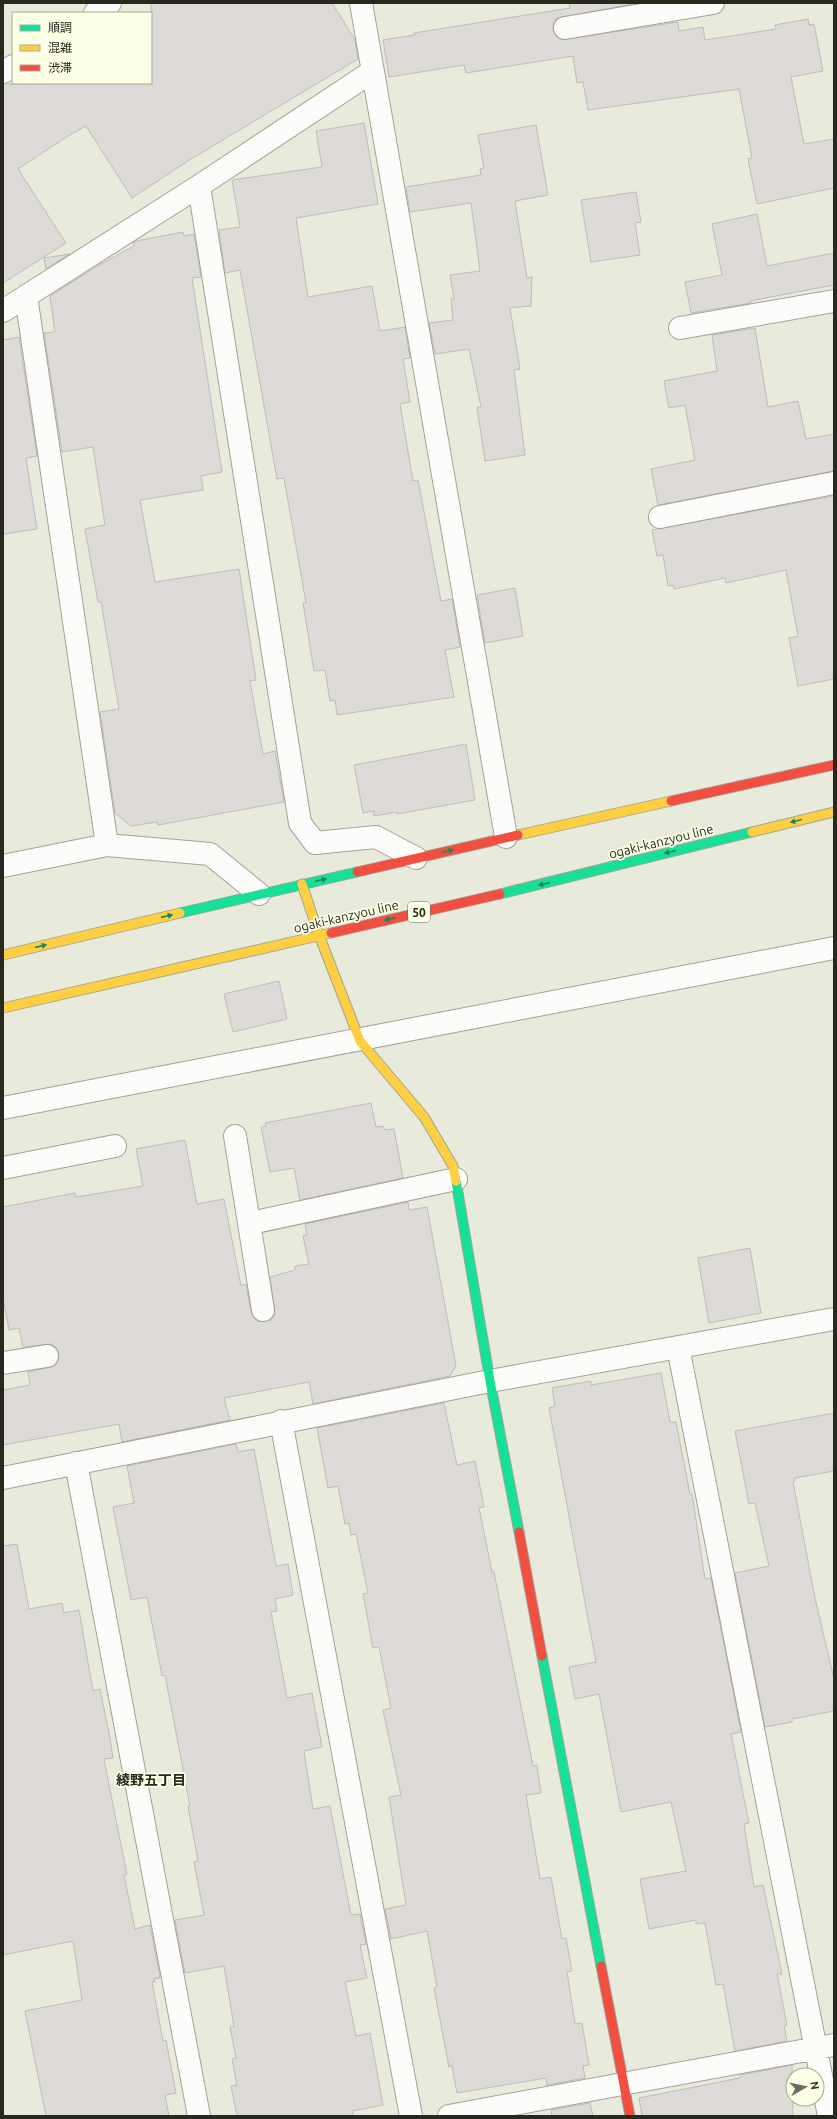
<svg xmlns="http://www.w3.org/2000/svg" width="837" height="2119" viewBox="0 0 837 2119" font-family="Ubuntu,'Noto Sans JP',sans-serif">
<rect width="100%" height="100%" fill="#e8ebdb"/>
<path fill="#dddad7" stroke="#bfbbb8" d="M 151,3 L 332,3 L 355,40 L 358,59 L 191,159 L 132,198 L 86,126 L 68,136 L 18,169 L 66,243 L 3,283 L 3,84 L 151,83 Z
M 569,3 L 638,3 L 557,18 L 553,23 L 553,30 L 556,36 L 561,40 L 678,22 L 679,31 L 703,27 L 705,40 L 776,29 L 775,25 L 808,19 L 809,25 L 814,24 L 823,71 L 791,77 L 804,144 L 834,139 L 834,188 L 757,204 L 748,159 L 752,158 L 739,89 L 588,110 L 583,82 L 577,83 L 573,56 L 466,73 L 464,65 L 389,77 L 383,40 L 415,35 L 414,33 L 570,8 Z
M 364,123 L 378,204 L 296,218 L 308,297 L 372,286 L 380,331 L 405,327 L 410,358 L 403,359 L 410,402 L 400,404 L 413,481 L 418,480 L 441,601 L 452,599 L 460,647 L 445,650 L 454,697 L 337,715 L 335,700 L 330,701 L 325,670 L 314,671 L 303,603 L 306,603 L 284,478 L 277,479 L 240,270 L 225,273 L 219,230 L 240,227 L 232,180 L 322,167 L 316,131 Z
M 536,125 L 548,195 L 515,201 L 527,278 L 532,277 L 531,306 L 510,308 L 520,369 L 514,370 L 525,455 L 485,461 L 477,407 L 481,407 L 469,349 L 435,354 L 429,323 L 453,320 L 451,299 L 454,299 L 450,275 L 480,271 L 471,203 L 410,212 L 406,187 L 481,175 L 480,169 L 484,168 L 478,135 Z
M 636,192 L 641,222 L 635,223 L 640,255 L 591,262 L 581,200 Z
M 757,214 L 767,266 L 834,253 L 834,285 L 750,301 L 751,303 L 691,313 L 685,282 L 722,275 L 712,224 Z
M 183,232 L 184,236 L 194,234 L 201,277 L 192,278 L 222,472 L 201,476 L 203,490 L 140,500 L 155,582 L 239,569 L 256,680 L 250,681 L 263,754 L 275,751 L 284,802 L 158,825 L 157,822 L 131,826 L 115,813 L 100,712 L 119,709 L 101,602 L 98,602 L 85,529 L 105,525 L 93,447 L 62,452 L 44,333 L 55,332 L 50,296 L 99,265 L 134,246 L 133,243 L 136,241 Z
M 70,254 L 46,269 L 44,258 Z
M 755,328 L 768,407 L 798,401 L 806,439 L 834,434 L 834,471 L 658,505 L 651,469 L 695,460 L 685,405 L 669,408 L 664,381 L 717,371 L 712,335 Z
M 19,337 L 37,456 L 26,458 L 37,529 L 3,534 L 3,340 Z
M 834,496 L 834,679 L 798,686 L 789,638 L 798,636 L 786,570 L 726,583 L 725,578 L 674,589 L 673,585 L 668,586 L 663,555 L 657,556 L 652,530 Z
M 515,588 L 523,636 L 485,643 L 477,595 Z
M 466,744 L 475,800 L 397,814 L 397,812 L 374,816 L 374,811 L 363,813 L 354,765 Z
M 279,981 L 287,1019 L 233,1032 L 224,994 Z
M 371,1103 L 376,1127 L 383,1126 L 385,1130 L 394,1129 L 403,1178 L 300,1200 L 294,1168 L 270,1172 L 261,1127 L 266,1126 L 265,1123 Z
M 185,1140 L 197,1204 L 224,1199 L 241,1286 L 246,1284 L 251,1312 L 254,1318 L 259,1322 L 271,1320 L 275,1314 L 270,1277 L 295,1270 L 295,1266 L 309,1264 L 303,1236 L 307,1235 L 305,1224 L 408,1202 L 409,1210 L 427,1207 L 456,1366 L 450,1376 L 313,1404 L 309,1382 L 224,1398 L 230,1420 L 122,1442 L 119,1424 L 3,1445 L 3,1390 L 30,1385 L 28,1372 L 55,1366 L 58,1361 L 59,1354 L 57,1348 L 51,1344 L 23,1347 L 19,1328 L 9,1330 L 3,1298 L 3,1207 L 75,1193 L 76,1197 L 143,1186 L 136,1149 Z
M 750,1248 L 761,1313 L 709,1323 L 698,1258 Z
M 661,1373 L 670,1422 L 676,1422 L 690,1494 L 692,1494 L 705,1579 L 711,1578 L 741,1732 L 731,1734 L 749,1823 L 744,1824 L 754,1887 L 763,1885 L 782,1974 L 777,1974 L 787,2025 L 784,2026 L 787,2041 L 735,2051 L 723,1984 L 716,1985 L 705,1923 L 696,1924 L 696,1920 L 649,1929 L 640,1879 L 686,1871 L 671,1802 L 621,1812 L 599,1694 L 575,1699 L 569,1667 L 596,1662 L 549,1408 L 555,1406 L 552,1388 L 591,1381 L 591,1385 Z
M 444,1403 L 457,1465 L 475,1461 L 484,1507 L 479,1508 L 492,1572 L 494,1572 L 533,1766 L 537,1765 L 541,1793 L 526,1795 L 540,1879 L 551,1877 L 562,1939 L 566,1938 L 572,1971 L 567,1972 L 575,2024 L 582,2023 L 589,2065 L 583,2066 L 585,2078 L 547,2085 L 546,2078 L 457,2093 L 452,2066 L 449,2067 L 434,1988 L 437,1987 L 427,1931 L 391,1939 L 385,1909 L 406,1905 L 389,1797 L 401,1795 L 383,1710 L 391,1708 L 379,1647 L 373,1648 L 363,1594 L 368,1593 L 356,1534 L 351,1535 L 349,1523 L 345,1524 L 338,1486 L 328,1488 L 317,1428 Z
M 834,1413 L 834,1471 L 795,1478 L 795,1481 L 793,1482 L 815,1598 L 834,1679 L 834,1711 L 792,1719 L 792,1722 L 765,1727 L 735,1573 L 769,1566 L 755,1503 L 749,1504 L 735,1431 Z
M 236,1444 L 238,1452 L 254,1449 L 276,1566 L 288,1564 L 293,1595 L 275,1599 L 277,1611 L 271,1612 L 287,1698 L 312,1693 L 322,1747 L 304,1751 L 313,1809 L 330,1806 L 351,1915 L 360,1914 L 366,1944 L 360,1945 L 367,1978 L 345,1982 L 356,2036 L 370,2033 L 383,2105 L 352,2111 L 354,2116 L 237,2116 L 231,2086 L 237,2085 L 232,2059 L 236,2058 L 230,2027 L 234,2027 L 224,1966 L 185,1973 L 175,1920 L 204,1915 L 194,1862 L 198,1861 L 188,1806 L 190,1806 L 165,1675 L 162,1676 L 147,1597 L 131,1600 L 113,1507 L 134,1503 L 127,1466 Z
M 17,1544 L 29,1609 L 62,1603 L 64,1613 L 79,1610 L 93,1691 L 100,1689 L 110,1738 L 113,1758 L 104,1759 L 119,1835 L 127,1874 L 124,1875 L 135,1929 L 150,1925 L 160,1978 L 154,1979 L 155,1982 L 152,1982 L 163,2041 L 166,2040 L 176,2093 L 165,2095 L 169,2116 L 46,2116 L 25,2011 L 82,2000 L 73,1941 L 3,1955 L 3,1546 Z
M 792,2065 L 793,2116 L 642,2116 L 639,2098 L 740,2078 L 740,2075 Z
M 590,2103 L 593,2116 L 552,2116 L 551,2110 Z"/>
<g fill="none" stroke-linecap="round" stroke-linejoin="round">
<g stroke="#a1a397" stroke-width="24">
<path id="street" d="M 361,3 L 506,837
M 95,13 L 110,3
M 565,28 L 713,3
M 3,72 L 13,66
M 199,186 L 300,823 L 315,843 L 376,837 L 416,858
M 26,296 L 107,845
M 3,311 L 199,186 L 373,71
M 680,328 L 834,301
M 660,517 L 834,483
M 3,866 L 107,845 L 210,854 L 259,894
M 3,1108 L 834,948
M 235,1136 L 263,1310
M 3,1168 L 115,1146
M 251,1223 L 456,1179
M 678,1347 L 829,2116
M 3,1363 L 47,1356
M 281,1421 L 411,2116
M 76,1463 L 199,2116
M 3,1478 L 490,1381 L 834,1319
M 449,2116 L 834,2045"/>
</g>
<g stroke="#a1a397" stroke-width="11">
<path id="fast" d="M 500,894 L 752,832
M 180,913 L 357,872
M 456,1181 L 490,1381 L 519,1532
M 542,1656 L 601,1966"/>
</g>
<g stroke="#a1a397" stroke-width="11">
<path id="slow" d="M 752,832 L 834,812
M 518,835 L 671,801
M 302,884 L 319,935 L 360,1041 L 424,1117 L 453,1166 L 456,1181
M 3,955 L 180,913
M 3,1008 L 331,933"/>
</g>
<g stroke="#a1a397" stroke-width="11">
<path id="jam" d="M 671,801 L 834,765
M 357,872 L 518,835
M 331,933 L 500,894
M 519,1532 L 542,1656
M 601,1966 L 630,2116"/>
</g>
<use href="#street" stroke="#fcfcfa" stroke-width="22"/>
<use href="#fast" stroke="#16e098" stroke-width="9"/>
<use href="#slow" stroke="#ffcf43" stroke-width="9"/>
<use href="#jam" stroke="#f24e42" stroke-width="9"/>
</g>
<defs><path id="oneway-solid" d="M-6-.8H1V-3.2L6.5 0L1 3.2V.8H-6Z"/></defs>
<g fill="#1f845b">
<use href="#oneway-solid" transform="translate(796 821) rotate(166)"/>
<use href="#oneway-solid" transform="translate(448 851) rotate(-13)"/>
<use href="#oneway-solid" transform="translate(670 852) rotate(166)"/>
<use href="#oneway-solid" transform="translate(321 880) rotate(-13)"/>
<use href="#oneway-solid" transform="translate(544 884) rotate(166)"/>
<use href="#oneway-solid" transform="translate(167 916) rotate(-13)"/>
<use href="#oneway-solid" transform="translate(390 919) rotate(167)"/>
<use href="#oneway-solid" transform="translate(41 946) rotate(-13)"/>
</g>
<g text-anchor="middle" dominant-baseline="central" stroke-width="3.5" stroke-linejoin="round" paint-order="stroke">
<rect fill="#fbffe6" stroke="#67695a" stroke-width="1" x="408" y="902" width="22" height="20" rx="3"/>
<g font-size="12" font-weight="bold" fill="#28291e">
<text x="419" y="912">50</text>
</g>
<g font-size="13" fill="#28291e" stroke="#fbffe6">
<text transform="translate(661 841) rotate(-14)">ogaki-kanzyou line</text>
<text transform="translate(346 916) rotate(-13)">ogaki-kanzyou line</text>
</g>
<g font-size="14" font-weight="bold" fill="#28291e" stroke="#fbffe6">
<text x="151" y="1780">綾野五丁目</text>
</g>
</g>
<rect width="837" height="2119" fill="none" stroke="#28291e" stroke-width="8"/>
<rect x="12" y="12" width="140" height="72" fill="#fbffe6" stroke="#a7a996"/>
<rect x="20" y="25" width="20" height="6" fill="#16e098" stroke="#a7a996"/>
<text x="48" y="32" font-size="12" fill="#28291e">順調</text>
<rect x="20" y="45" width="20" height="6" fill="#ffcf43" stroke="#a7a996"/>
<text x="48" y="52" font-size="12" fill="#28291e">混雑</text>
<rect x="20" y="65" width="20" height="6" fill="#f24e42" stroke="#a7a996"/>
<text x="48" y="72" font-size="12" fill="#28291e">渋滞</text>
<g transform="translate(805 2087) rotate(81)"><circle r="19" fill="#fbffe6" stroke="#a7a996"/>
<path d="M0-3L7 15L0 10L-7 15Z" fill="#6b6d60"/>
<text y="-6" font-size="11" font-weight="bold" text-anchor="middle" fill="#28291e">N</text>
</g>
</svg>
